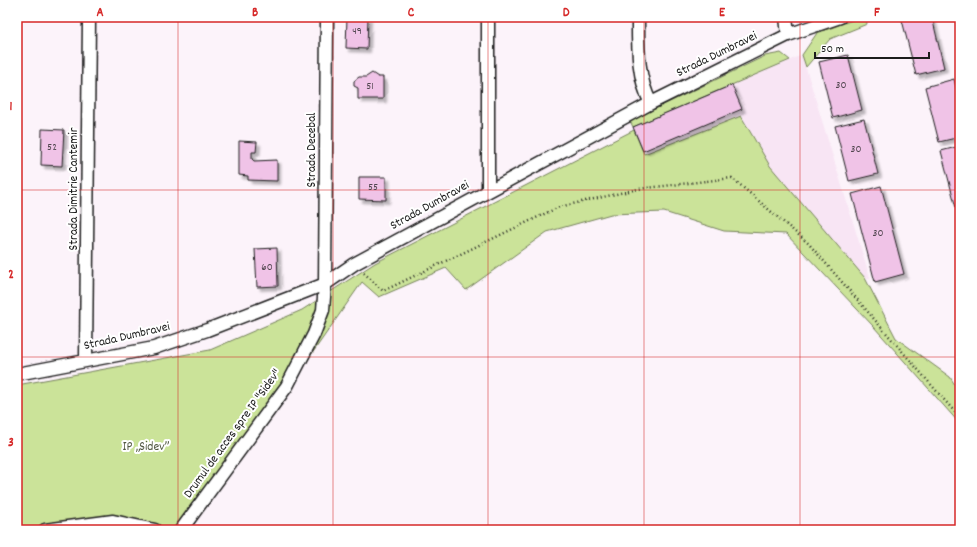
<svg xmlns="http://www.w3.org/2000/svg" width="977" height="547" viewBox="0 0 977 547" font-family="Dekko,sans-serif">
<defs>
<filter id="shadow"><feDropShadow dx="3.5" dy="3.5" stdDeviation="1" flood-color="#0004"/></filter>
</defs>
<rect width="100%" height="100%" fill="#fcf3fa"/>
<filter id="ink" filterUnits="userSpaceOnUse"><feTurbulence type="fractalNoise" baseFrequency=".025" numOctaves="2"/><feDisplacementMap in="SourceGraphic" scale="8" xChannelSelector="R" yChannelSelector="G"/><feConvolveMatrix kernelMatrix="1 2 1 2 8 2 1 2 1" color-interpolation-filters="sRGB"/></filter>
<g filter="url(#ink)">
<path fill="#f8e5f4" d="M 802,55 L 870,278 L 865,278 L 770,166 L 742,116 L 644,154 L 633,127 Z"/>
<path fill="#cbe399" stroke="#74805a" d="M 861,17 L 866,17 L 867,24 L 830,39 L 806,67 L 802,55 L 817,33 Z
M 781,53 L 790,60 L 633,127 L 630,121 L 765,56 Z
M 741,116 L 770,166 L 865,278 L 896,338 L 950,377 L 960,393 L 960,424 L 874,327 L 786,234 L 724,231 L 664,212 L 611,214 L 547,232 L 466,290 L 446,268 L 379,297 L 362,282 L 189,530 L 17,530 L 17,385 L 210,350 L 302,310 L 375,263 L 634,130 L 644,154 Z"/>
<path fill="#f0c3e7" stroke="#1c1c1c" filter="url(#shadow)" d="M 347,17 L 368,17 L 367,49 L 346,48 Z
M 913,17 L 932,17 L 944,68 L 916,75 L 902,20 Z
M 848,55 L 862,110 L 833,118 L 819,62 Z
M 372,73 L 378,77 L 383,77 L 383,99 L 358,99 L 358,88 L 354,86 L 354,81 L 359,77 L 366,77 Z
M 954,79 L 960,104 L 960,137 L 939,142 L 925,87 Z
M 732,85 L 742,109 L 643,151 L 633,127 Z
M 864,119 L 878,174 L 849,181 L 835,126 Z
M 42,129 L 64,130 L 62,166 L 41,165 Z
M 239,141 L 257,142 L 256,152 L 252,152 L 252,159 L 254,161 L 277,160 L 277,181 L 248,180 L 248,176 L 239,175 Z
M 960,146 L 960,223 L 941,151 Z
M 359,177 L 386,177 L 386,200 L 359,199 Z
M 881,186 L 904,274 L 875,282 L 852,194 Z
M 277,248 L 278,286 L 257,287 L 255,249 Z"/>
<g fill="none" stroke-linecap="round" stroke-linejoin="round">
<g stroke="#1c1c1c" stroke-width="15">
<path id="minor" d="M 638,17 C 638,45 637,78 651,103
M 786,17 L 788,35
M 488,190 L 488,17
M 86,361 L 89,17
M 17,374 L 154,348 L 207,330 L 325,284 L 354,264 L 651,103 L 788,35 L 840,17
M 45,530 L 113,521 L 155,530
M 181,530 L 287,386 L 314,334 L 323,310 L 325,284 L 327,17"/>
</g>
<path stroke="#1c1c1c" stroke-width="2.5" stroke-dasharray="1 3" stroke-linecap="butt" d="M 364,273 L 383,291 L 559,207 L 638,189 L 732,178 L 809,244 L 960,418"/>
<use href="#minor" stroke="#fff" stroke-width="12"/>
</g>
</g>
<path fill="none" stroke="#d62828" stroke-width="1" stroke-opacity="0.55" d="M 178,17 L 178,530M 333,17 L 333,530M 488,17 L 488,530M 644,17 L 644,530M 800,17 L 800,530M 17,190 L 960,190M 17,357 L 960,357"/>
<g text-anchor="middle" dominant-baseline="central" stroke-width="4" stroke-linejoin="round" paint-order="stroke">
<g font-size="11" fill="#51464f">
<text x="357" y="32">49</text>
<text x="841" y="86">30</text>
<text x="370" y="87">51</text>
<text x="52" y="148">52</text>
<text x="856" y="150">30</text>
<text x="373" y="188">55</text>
<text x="878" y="234">30</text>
<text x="267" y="268">60</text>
</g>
<g font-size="13" fill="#1c1c1c" stroke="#fff">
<text transform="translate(717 55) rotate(-26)">Strada Dumbravei</text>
<text transform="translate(312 150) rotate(-90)">Strada Decebal</text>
<text transform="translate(74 189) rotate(-90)">Strada Dimitrie Cantemir</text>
<text transform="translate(430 206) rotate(-29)">Strada Dumbravei</text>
<text transform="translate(127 337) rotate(-13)">Strada Dumbravei</text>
<text transform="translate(233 434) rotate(-54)">Drumul de acces spre IP "Sidev"</text>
</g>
<g font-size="13" fill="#515842" stroke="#fff">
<text x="146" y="447">IP „Sidev”</text>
</g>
</g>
<rect width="977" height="547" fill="none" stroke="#fff" stroke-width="44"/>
<path d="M815 52v6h114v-6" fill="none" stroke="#1c1c1c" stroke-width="2"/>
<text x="821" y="52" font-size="12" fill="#1c1c1c" stroke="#ffffff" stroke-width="3" paint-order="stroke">50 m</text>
<rect x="22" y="22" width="933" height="503" fill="none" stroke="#d62828" stroke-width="1.5"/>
<g font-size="13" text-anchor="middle" font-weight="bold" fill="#d62828">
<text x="100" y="16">A</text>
<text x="255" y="16">B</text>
<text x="411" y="16">C</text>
<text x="566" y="16">D</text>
<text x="722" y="16">E</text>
<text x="877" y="16">F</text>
<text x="11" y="110">1</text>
<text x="11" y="278">2</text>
<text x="11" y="446">3</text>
</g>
</svg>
